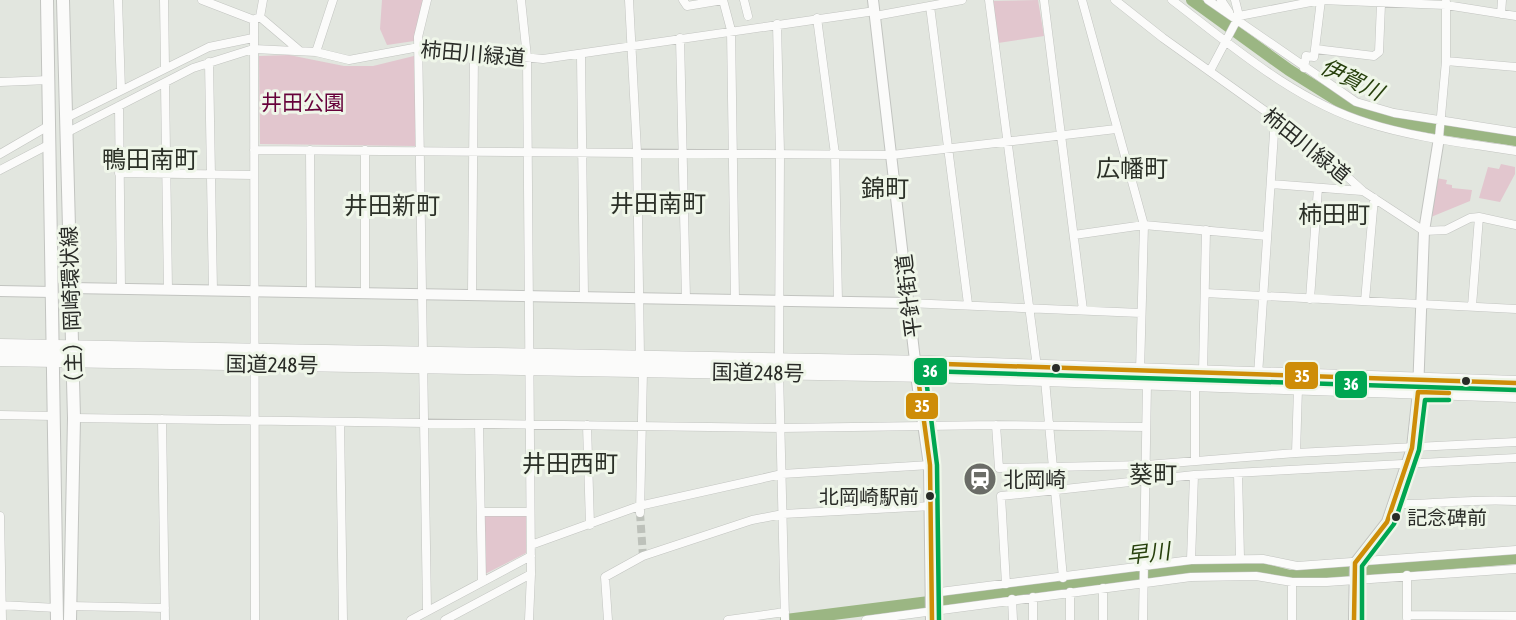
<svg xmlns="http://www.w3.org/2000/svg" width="1516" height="620" viewBox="0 0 1516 620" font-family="'Asap Condensed','Noto Sans JP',sans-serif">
<rect width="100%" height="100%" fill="#e2e6df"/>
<path fill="#e2c6ce" d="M 382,0 L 425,0 L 414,41 L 387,45 L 380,29 Z
M 1038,0 L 1044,36 L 998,43 L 992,1 Z
M 289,55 L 344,66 L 373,66 L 418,55 L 416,146 L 260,144 L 259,56 Z
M 1501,164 L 1515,167 L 1515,174 L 1500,202 L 1479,198 L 1488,167 L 1499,169 Z
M 1436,178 L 1447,180 L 1446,184 L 1452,185 L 1452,188 L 1472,190 L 1470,201 L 1431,217 Z
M 484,515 L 526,516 L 526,553 L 485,574 Z"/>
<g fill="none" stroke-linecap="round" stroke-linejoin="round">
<path stroke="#9bb683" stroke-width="12" d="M 1192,0 L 1289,70 L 1340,102 L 1366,114 L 1395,122 L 1516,140
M 786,620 L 1190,569 L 1255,567 L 1290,576 L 1516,558"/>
<path stroke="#bdc1ba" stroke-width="8" stroke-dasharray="8 4" stroke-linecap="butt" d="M 640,513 L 643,556"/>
<g stroke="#c2c4c0" stroke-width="9">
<path id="street" d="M 118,0 L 121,90
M 164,0 L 165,67
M 202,0 L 254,20 L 255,620
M 427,0 L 418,37 L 427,610
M 521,0 L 527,57 L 531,574 L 529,620
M 629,0 L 637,152 L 640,357
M 683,0 L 687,6 L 723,0
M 723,0 L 731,30 L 735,300
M 744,0 L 748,16
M 989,0 L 1037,367
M 1044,0 L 1083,310
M 1082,0 L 1144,225 L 1140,371
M 1115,0 L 1163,38 L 1310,143 L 1363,191 L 1424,231 L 1446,230 L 1470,218 L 1479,217 L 1516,225
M 1172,0 C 1231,45 1295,101 1368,123 C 1415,138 1467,143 1516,151
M 1208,0 L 1356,102 L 1394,113 L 1516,132
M 1221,0 L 1229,12
M 1321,0 L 1315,49 L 1374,56 L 1379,52 L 1381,4
M 930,6 L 968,304
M 1501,14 L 1502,0
M 875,16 L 962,0
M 1239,16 L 1321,0 L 1446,5 L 1516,16
M 260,17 L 300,51
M 817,18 L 835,154 L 838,301
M 255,19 L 260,17 L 263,0
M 777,24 L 780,153 L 779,360
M 680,38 L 686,299
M 316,52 L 333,0
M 581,56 L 584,297
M 1446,61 L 1516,67
M 209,62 L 213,291
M 1304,68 L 1306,56 L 1314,57 L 1315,49
M 1210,71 L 1239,16 L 1235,0
M 0,82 L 49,80
M 165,84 L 168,290
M 119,106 L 121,289
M 66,118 L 209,47 L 253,38
M 66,133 L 193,68 L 253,49 L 316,52 L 349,60 L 419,47 L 543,59 L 875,11
M 1439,138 L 1446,61 L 1446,2
M 254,150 L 892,155 L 1116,129
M 310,150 L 311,292
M 365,150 L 365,293
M 0,154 L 50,125
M 0,170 L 50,144
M 119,173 L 254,175
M 1271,184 L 1362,191
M 1074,235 L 1144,225 L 1267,236
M 1205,293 L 1516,309
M 472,295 L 474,51
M 1310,299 L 1318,188
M 1365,301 L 1374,198
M 908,303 L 1141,313
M 1472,306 L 1479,217
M 779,372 L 785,620
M 1203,373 L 1206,230
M 1258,375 L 1275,118
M 1045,380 L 1063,578
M 0,415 L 54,416
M 74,418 L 781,428 L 996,425 L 1146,427
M 162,419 L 165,620
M 340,422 L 343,620
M 479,424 L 482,581
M 587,425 L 590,525
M 996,425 L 999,468 L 1146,465 L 1296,453 L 1516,442
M 1296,453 L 1298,388
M 1195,461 L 1195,385
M 1238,473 L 1240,558
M 1393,504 C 1435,505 1473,498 1516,501
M 481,512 L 530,512
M 640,513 L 643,371
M 0,516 L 2,620
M 531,545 L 639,506 L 782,474 L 930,465
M 1191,560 L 1194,475
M 1006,584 L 1001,496 L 1194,475 L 1516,458
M 932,593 L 1191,560 L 1263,559 L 1297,566 L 1516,550
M 1012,599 L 1013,620
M 0,605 L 57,608
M 70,606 L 165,608
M 1407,615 L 1516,616
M 1407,618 L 1407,575
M 411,620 L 531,556
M 445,620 L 531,574
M 608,620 L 605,577 L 643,556 L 752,520 L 783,514 L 932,506
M 728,620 L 785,612
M 866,620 L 1191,577 L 1256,576 L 1292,582 L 1327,582 L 1516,569
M 1033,620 L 1033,597
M 1070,620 L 1070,592
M 1103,620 L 1103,588
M 1143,620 L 1147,383
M 1292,620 L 1292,582"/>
</g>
<g stroke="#c2c4c0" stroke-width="12">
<path id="secondary" d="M 873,0 L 916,369
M 71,288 L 908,303
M 0,291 L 52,292
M 1354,620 L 1355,563 L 1387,522 L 1412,448 L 1418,392 L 1424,231 L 1439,138"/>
</g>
<g stroke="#c2c4c0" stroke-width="14">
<path id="primary" d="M 47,0 L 57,620
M 63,0 L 74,418 L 70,620
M 917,375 L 930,465 L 932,620"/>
</g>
<g stroke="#c2c4c0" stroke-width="15">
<path id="highway" d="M 0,346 L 930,363 L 1516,383
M 0,359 L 931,375 L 1516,395"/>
</g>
<use href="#street" stroke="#fbfbfa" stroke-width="8"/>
<use href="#secondary" stroke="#fbfbfa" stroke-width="10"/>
<use href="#primary" stroke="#fbfbfa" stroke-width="12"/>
<use href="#highway" stroke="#fbfbfa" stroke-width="14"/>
<g stroke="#eff6e9" stroke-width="9">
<path id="bus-1" d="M 932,620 L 930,465 L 916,363 L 1516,383
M 1354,620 L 1355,563 L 1387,522 L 1412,448 L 1418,392 L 1449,393"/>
</g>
<g stroke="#eff6e9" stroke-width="9">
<path id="bus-2" d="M 939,620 L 937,465 L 925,371 L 1516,390
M 1362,620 L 1362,566 L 1394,524 L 1419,450 L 1425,400 L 1449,400"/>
</g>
<use href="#bus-1" stroke="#ce8d08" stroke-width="4.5"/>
<use href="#bus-2" stroke="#00a651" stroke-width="4.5"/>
</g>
<defs>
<g id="station-disc" transform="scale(1.725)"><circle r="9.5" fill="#6a6c67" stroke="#eff6e9"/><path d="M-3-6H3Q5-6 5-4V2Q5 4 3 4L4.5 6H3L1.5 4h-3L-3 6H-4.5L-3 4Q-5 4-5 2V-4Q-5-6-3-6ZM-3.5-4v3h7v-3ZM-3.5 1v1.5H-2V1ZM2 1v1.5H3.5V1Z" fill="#fff"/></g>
</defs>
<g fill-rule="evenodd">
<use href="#station-disc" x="980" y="479"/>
</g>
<g fill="#292b27" stroke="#eff6e9" stroke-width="2">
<circle cx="1056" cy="368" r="5"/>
<circle cx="1466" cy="381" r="5"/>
<circle cx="930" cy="496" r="5"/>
<circle cx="1396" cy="517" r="5"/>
</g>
<g text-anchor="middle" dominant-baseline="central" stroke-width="6" stroke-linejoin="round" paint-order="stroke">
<g font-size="20" fill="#292b27" stroke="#eff6e9" text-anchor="end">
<text x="919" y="496">北岡崎駅前</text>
<text x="1407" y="517" text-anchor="start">記念碑前</text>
</g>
<g font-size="21" fill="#292b27" stroke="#eff6e9">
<text transform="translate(473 53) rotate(5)">柿田川緑道</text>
<text transform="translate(1307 145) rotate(39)">柿田川緑道</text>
<text transform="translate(908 296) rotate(-97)">平針街道</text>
<text transform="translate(71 310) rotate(-92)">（主）岡崎環状線</text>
<text transform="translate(272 364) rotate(1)">国道248号</text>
<text transform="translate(758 372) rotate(1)">国道248号</text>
</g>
<g font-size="21" fill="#66013a" stroke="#eff6e9">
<text x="303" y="102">井田公園</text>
</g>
<g font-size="21" fill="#292b27" stroke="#eff6e9" text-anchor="start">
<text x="1003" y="479">北岡崎</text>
</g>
<g font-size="22" font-style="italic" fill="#27400c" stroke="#eff6e9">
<text transform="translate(1352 79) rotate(26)">伊賀川</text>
<text transform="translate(1148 553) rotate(-7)">早川</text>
</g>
<g font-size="24" fill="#2c3128" stroke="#eff6e9">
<text x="150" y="159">鴨田南町</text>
<text x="1132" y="168">広幡町</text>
<text x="885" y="188">錦町</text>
<text x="658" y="203">井田南町</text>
<text x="392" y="205">井田新町</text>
<text x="1334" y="214">柿田町</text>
<text x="570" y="463">井田西町</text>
<text x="1153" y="474">葵町</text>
</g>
</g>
<g stroke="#eff6e9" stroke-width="2">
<rect x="913" y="357" width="35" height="29" rx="6" fill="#00a651"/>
<rect x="1284" y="361" width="35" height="29" rx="6" fill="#ce8d08"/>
<rect x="1334" y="370" width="34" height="29" rx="6" fill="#00a651"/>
<rect x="905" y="392" width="34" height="28" rx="6" fill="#ce8d08"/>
</g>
<g font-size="16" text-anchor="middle" font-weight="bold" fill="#fff">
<text x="930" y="377">36</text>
<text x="1302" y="382">35</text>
<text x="1351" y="390">36</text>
<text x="922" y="412">35</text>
</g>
</svg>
